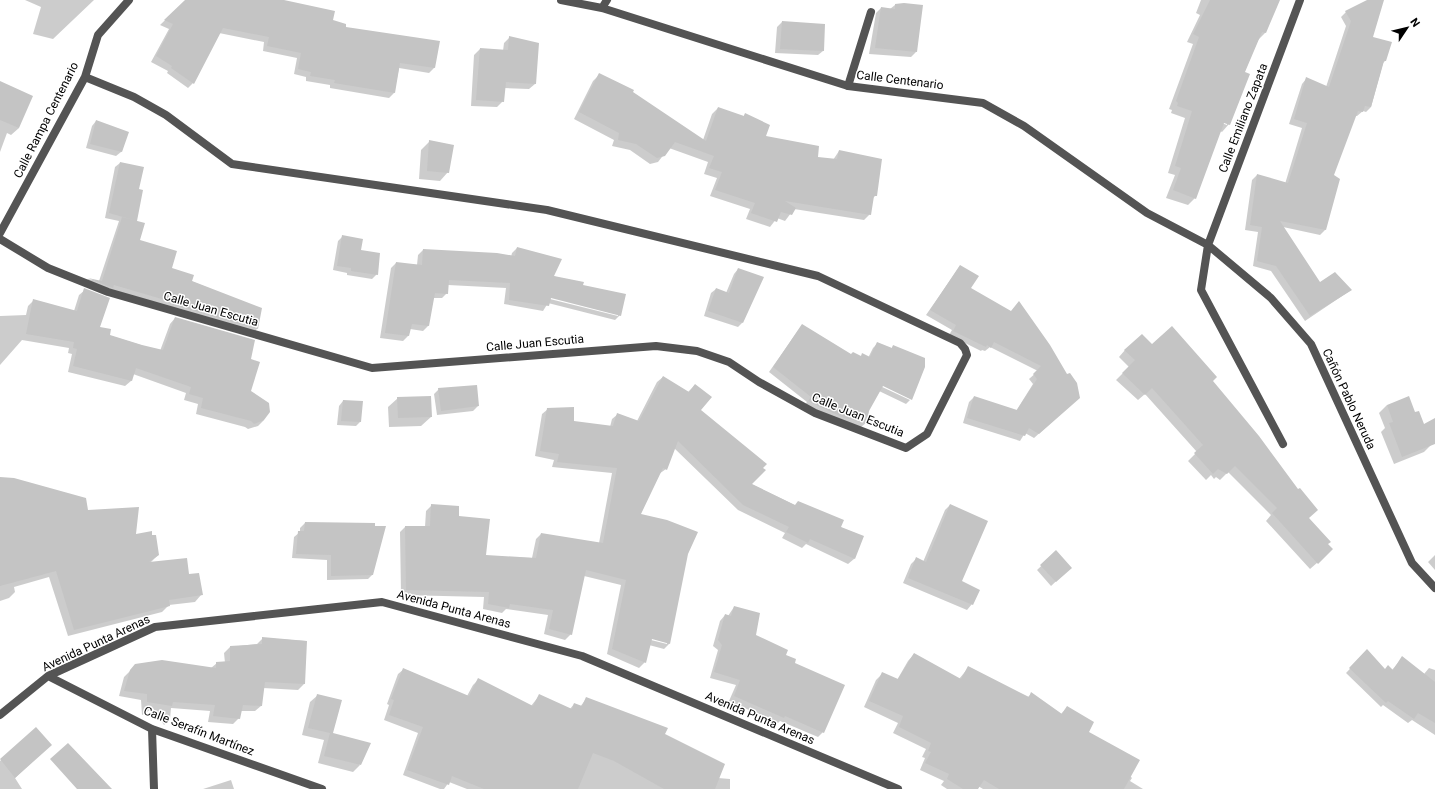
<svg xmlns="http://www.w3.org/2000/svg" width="1435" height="789" viewBox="0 0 1435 789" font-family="Roboto,sans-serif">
<rect width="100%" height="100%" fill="#fff"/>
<path fill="#0003" fill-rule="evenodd" d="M 25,0 L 94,0 L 53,39 L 33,34 L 41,7 Z
M 186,0 L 280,0 L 345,28 L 438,42 L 434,68 L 429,73 L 399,68 L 394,93 L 389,98 L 330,88 L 330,85 L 306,81 L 306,77 L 294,74 L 297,58 L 263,51 L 264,42 L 219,33 L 193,83 L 188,88 L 167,73 L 168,71 L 151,62 L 169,29 L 160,25 Z
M 1201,0 L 1279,0 L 1265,33 L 1258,40 L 1244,73 L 1229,124 L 1222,132 L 1220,131 L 1195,198 L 1188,205 L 1166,198 L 1175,175 L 1168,173 L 1185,118 L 1171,113 L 1172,110 L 1169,109 L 1193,44 L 1187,42 L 1200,15 L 1196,13 ZM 1219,122 L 1227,123 L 1227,125 Z
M 1369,0 L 1383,0 L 1372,37 L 1385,61 L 1383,63 L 1371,107 L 1366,112 L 1363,111 L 1357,116 L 1355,116 L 1333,175 L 1339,180 L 1325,230 L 1320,235 L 1283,227 L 1319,283 L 1351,290 L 1305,321 L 1271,271 L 1253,266 L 1258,232 L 1245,230 L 1252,180 L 1257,175 L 1285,184 L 1302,128 L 1289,124 L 1302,84 L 1306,79 L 1326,87 L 1346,26 L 1341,17 L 1346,12 Z
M 895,5 L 916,52 L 911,57 L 869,54 L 876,13 L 881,8 L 890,9 Z
M 782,22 L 823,51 L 818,55 L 775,53 L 777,27 Z
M 510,37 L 535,84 L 529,89 L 504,88 L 503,101 L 497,107 L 471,106 L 474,55 L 480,49 L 503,51 L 504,43 Z
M 599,75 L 631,92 L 703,140 L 712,114 L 718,108 L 743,117 L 745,114 L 765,137 L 817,158 L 833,160 L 839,151 L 876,195 L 873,198 L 870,214 L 864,220 L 794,209 L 785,221 L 777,218 L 770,227 L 746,219 L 750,209 L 710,196 L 717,178 L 704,174 L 708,162 L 669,148 L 658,162 L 650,164 L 630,150 L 612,146 L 614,140 L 574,119 L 593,81 Z
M 0,82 L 19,128 L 11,135 L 7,133 L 0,152 Z
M 96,121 L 127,132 L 121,152 L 116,156 L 86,148 L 92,126 Z
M 429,142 L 448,172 L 440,181 L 419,179 L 421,150 Z
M 120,163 L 137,190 L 136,220 L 138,241 L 171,269 L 191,281 L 261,309 L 257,329 L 252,333 L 84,283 L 88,279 L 99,281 L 119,221 L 105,218 L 115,167 Z
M 343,236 L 360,251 L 377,274 L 372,279 L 347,275 L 347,273 L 333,270 L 338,241 Z
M 517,248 L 553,276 L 582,285 L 620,315 L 615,320 L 548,303 L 543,311 L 504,304 L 506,288 L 448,285 L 447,293 L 442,298 L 433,298 L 428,326 L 423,331 L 410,329 L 408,336 L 403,341 L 380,338 L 391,268 L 396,263 L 417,265 L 418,255 L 423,250 L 511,257 L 512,253 ZM 547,296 L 618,314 L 618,316 L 546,298 Z
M 960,266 L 969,289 L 1010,312 L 1074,402 L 1034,438 L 1025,433 L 1020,441 L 963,423 L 969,402 L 974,397 L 1016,411 L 1033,384 L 1029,379 L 1038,371 L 990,347 L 985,351 L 982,350 L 981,351 L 949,335 L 952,330 L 926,315 Z
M 738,269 L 742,323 L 738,327 L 704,316 L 711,293 L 716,289 L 726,293 L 734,274 Z
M 85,290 L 99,328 L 108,335 L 160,351 L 170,324 L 175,318 L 250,360 L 250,391 L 264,420 L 258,426 L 248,429 L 245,427 L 196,414 L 198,404 L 184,400 L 186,393 L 133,374 L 131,381 L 125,386 L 68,372 L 72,354 L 68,353 L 69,348 L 22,340 L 0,365 L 0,316 L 26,315 L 28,306 L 34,300 L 74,311 L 79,295 Z
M 802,325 L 851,355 L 868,358 L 873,348 L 877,344 L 891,349 L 893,346 L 924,367 L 911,399 L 879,383 L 878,385 L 910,400 L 906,404 L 879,391 L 868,411 L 866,423 L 861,427 L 804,406 L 807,402 L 769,372 Z
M 1152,346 L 1212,381 L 1327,544 L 1325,556 L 1310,569 L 1266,521 L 1271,515 L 1228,472 L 1220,480 L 1216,477 L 1214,479 L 1211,475 L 1206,480 L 1188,461 L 1197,452 L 1145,394 L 1138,400 L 1116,380 L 1129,367 L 1119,357 L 1125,350 Z
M 663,377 L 688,392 L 695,385 L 699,410 L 751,484 L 840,527 L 862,536 L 854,559 L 848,564 L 806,544 L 802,548 L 782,538 L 785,533 L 738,510 L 674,448 L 666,469 L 659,474 L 640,515 L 687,553 L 669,644 L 664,649 L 649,645 L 645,662 L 639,668 L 607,654 L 621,585 L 584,576 L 571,634 L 565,640 L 544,634 L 548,615 L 506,609 L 502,613 L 483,609 L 484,597 L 401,595 L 400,532 L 405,527 L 425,527 L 426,511 L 432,505 L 484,556 L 532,558 L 536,539 L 541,534 L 599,543 L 612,473 L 552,467 L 554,460 L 535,456 L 542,414 L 548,409 L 572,422 L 610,427 L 612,419 L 618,414 L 637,421 L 657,382 ZM 647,637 L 667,642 L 667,644 L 647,639 Z
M 439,389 L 478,406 L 473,411 L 437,415 L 434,394 Z
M 430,397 L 431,417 L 421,426 L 389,427 L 388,407 L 398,398 Z
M 343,401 L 360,422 L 356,426 L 337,425 L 339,406 Z
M 1387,405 L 1415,414 L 1432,444 L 1424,452 L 1394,464 L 1381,432 L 1385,428 L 1379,413 Z
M 0,478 L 87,511 L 135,535 L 158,555 L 150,563 L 188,575 L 201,595 L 195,602 L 169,605 L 162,612 L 68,636 L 49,577 L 14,587 L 15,592 L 9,598 L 0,601 Z
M 950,505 L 961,581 L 972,604 L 967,610 L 903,583 L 911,564 L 916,559 L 923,562 L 945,510 Z
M 305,523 L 373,574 L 368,579 L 327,580 L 327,560 L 292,558 L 294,537 L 300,532 L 300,528 Z
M 1056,552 L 1066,572 L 1051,586 L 1037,570 Z
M 1435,555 L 1435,570 L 1428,562 Z
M 734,607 L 755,635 L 794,664 L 823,732 L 818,737 L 780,721 L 778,723 L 729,701 L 736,685 L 710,678 L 718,650 L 713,646 L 720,621 L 725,615 L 728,616 Z
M 263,638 L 306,641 L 304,684 L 298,690 L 263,688 L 261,706 L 255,711 L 240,711 L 239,718 L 233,724 L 208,722 L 210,711 L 171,708 L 170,719 L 164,725 L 153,708 L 142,715 L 141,700 L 119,696 L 124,677 L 136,665 L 211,668 L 217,663 L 225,663 L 224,653 L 230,647 L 257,644 Z
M 1367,651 L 1385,670 L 1392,670 L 1402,658 L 1424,674 L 1429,668 L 1435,670 L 1435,735 L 1412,720 L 1408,723 L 1383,705 L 1381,707 L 1346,673 Z
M 914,654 L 959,679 L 969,667 L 1027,698 L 1031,694 L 1061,714 L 1067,707 L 1088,733 L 1132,778 L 1130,781 L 1143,789 L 983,789 L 978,786 L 977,789 L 947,789 L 941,785 L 944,781 L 920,770 L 925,758 L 922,757 L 926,749 L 893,733 L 898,723 L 864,707 L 876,680 L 883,673 L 897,680 L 908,661 Z
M 404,669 L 467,696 L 473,685 L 478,680 L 531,706 L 539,696 L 570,709 L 574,704 L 580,707 L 586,699 L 664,734 L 718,778 L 730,779 L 730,789 L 467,789 L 449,782 L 444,789 L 440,789 L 403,775 L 418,733 L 384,720 L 389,705 L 387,704 L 398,674 Z
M 318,695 L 332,734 L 360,765 L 353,772 L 318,763 L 324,740 L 302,735 L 310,702 Z
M 36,728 L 45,750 L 15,778 L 22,789 L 0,789 L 0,761 Z
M 231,780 L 234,789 L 203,789 Z"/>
<path fill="#c4c4c4" d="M 185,0 L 284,0 L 335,11 L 333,20 L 346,24 L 346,27 L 440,41 L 435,68 L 400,63 L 395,93 L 334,83 L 335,80 L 310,76 L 311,72 L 298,69 L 301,53 L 267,46 L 269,37 L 223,28 L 194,84 L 171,68 L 172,66 L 156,56 L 173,24 L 164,20 Z
M 1210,0 L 1280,0 L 1266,33 L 1262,32 L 1245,72 L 1250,74 L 1230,125 L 1224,123 L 1196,199 L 1173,190 L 1181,168 L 1175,166 L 1192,111 L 1177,106 L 1178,103 L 1176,101 L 1199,37 L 1193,34 Z
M 1367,0 L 1384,0 L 1373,37 L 1392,42 L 1386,61 L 1384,61 L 1371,107 L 1365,106 L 1363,112 L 1358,111 L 1334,175 L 1340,179 L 1326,230 L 1280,221 L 1320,282 L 1335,272 L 1352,290 L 1310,316 L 1276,266 L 1257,261 L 1262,227 L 1250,225 L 1257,174 L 1288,183 L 1307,123 L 1294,119 L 1306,77 L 1329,87 L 1351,21 L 1345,11 Z
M 904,3 L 923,5 L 917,52 L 875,48 L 881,7 L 895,9 L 895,4 Z
M 782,21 L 825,24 L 824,51 L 780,49 Z
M 509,36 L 539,43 L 536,84 L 506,82 L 504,102 L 476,100 L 480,48 L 508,50 Z
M 599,73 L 634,90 L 633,92 L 706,141 L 718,107 L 744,116 L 745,113 L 770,125 L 766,136 L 819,146 L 818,157 L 837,159 L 839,150 L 882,159 L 877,196 L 874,196 L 871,215 L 785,201 L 796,208 L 792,215 L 781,212 L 777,222 L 751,213 L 755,203 L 715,190 L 722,172 L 709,168 L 714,156 L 675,142 L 665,156 L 657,158 L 636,144 L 618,140 L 619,133 L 579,112 Z
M 0,81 L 33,96 L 19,128 L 0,120 Z
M 96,120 L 129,132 L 122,152 L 90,144 Z
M 429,140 L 454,145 L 449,173 L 427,171 Z
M 120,162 L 144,167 L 139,189 L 143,190 L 137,221 L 109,213 Z
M 122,217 L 145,223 L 140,240 L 177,251 L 172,268 L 194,275 L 192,281 L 262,308 L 258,329 L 171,304 L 172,302 L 114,285 L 113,288 L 110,287 L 88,278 L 102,281 Z
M 342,235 L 363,239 L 361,250 L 380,253 L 378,275 L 351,271 L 351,268 L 337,266 Z
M 517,247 L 562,259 L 554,276 L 584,282 L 583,285 L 626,294 L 621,316 L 551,298 L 549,306 L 509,300 L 510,283 L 449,280 L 448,294 L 435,293 L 429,326 L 412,324 L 409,336 L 385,333 L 396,262 L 422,265 L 423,249 L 497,253 L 515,256 Z
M 960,265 L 979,276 L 971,288 L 1011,311 L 1019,301 L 1050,345 L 1067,374 L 1070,373 L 1077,383 L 1080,398 L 1039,434 L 1029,428 L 1025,436 L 967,418 L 974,396 L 1017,410 L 1037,379 L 1033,374 L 1041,366 L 994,342 L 991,348 L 987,345 L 986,347 L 953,331 L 956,325 L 930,310 Z
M 738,268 L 764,277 L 743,323 L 708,311 L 716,288 L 729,293 Z
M 84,288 L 110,298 L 100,327 L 111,329 L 110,335 L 142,345 L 163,350 L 175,317 L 255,340 L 251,359 L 260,362 L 251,391 L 269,403 L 270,412 L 264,420 L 254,424 L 251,421 L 201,408 L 203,398 L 189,394 L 191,387 L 136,368 L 132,381 L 73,366 L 77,349 L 73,348 L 74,342 L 26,334 L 33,299 L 77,311 Z
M 802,324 L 851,354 L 853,352 L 861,356 L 862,353 L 870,357 L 877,342 L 892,348 L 893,345 L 925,358 L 925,367 L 912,400 L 883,386 L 869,411 L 867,423 L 844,418 L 808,401 L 811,397 L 773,367 Z
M 1172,326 L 1217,377 L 1213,381 L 1259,436 L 1298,489 L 1300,488 L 1318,510 L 1309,518 L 1331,542 L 1328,544 L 1333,549 L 1318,564 L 1272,513 L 1277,508 L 1235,466 L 1227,474 L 1218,469 L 1213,474 L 1194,453 L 1203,445 L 1152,388 L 1145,395 L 1122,373 L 1135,360 L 1124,350 L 1142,334 L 1152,344 Z
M 663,376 L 689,392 L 695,384 L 712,397 L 701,410 L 767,464 L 763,468 L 766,470 L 752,484 L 795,505 L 798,501 L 844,520 L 841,527 L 864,536 L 855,559 L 810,539 L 808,543 L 786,532 L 789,527 L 743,505 L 678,441 L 667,470 L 663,468 L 641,514 L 667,520 L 698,532 L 688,554 L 670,644 L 652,639 L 646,663 L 612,649 L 626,580 L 586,570 L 572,635 L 549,629 L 553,610 L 510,604 L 509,608 L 488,604 L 489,592 L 406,590 L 405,526 L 430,526 L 431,504 L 459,506 L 459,516 L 490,519 L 486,555 L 536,558 L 541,533 L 603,543 L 617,468 L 557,462 L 559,454 L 540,451 L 547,408 L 574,407 L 574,421 L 613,426 L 617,413 L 639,421 Z
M 477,385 L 479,406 L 441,411 L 438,388 Z
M 431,396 L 432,417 L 398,418 L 397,397 Z
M 1409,396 L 1415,412 L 1419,411 L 1424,424 L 1435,418 L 1435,444 L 1402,457 L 1389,423 L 1393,422 L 1387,405 Z
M 343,400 L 363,401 L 361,422 L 341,421 Z
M 0,477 L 14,478 L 86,498 L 88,510 L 139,507 L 136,534 L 152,531 L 152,535 L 156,535 L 159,555 L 149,562 L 187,558 L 189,574 L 199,573 L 203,595 L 169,600 L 170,606 L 74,630 L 56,571 L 0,586 Z
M 950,504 L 988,521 L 962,581 L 980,590 L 973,605 L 908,578 L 916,557 L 926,562 Z
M 305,522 L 375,523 L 375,526 L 386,526 L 373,575 L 331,576 L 331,555 L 296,554 L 298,531 L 304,531 Z
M 1056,550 L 1072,568 L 1056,582 L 1040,565 Z
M 734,606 L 760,613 L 756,635 L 788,650 L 786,655 L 796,659 L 795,663 L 845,685 L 824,733 L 785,716 L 784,718 L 734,696 L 740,680 L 714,672 L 722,645 L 718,640 L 725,614 L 731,616 Z
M 262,637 L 307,641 L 305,684 L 265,682 L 262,706 L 243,705 L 240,719 L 213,716 L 215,705 L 173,702 L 172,706 L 147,702 L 147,694 L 124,691 L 130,670 L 135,664 L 162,660 L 216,668 L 216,662 L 230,661 L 230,646 L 262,644 Z
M 1367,649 L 1385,669 L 1388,665 L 1393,670 L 1402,656 L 1435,682 L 1435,723 L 1418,713 L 1414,719 L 1388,701 L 1386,703 L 1349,668 Z
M 914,653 L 961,679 L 968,666 L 1029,697 L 1031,692 L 1062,714 L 1067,706 L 1094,722 L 1089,732 L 1140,760 L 1124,789 L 999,789 L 984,780 L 978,789 L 963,789 L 947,779 L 949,774 L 925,763 L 931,752 L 928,751 L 931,743 L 899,727 L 903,716 L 869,701 L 882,672 L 898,679 Z
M 403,668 L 469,696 L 478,678 L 533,706 L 539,694 L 572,709 L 574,703 L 582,706 L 586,697 L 668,728 L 665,734 L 725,764 L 715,789 L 664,789 L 614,761 L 593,753 L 578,789 L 484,789 L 452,776 L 449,785 L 407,770 L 423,727 L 389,715 L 394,700 L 391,699 Z
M 317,694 L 342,700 L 333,733 L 371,743 L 361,765 L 324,756 L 330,733 L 308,728 Z
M 36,727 L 52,745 L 15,778 L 0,759 Z
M 68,743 L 112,789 L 77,789 L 50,759 Z"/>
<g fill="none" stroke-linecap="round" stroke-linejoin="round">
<path stroke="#545454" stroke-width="8" d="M 848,86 L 871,12"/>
<path stroke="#545454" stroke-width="8" d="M 561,0 L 602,8 L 848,86 L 983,103 L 1024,126 L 1147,213 L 1208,245 L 1271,298 L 1311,344 L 1412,563 L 1435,588
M 602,8 L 607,0
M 0,233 L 85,77 L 98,35 L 129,0
M 0,239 L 48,268 L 108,292 L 372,368 L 656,346 L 697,351 L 729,362 L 759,382 L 815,413 L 906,448 L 927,434 L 967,355 L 965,349 L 960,343 L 818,276 L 547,210 L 232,164 L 166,115 L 134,97 L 85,77
M 1283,444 L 1201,290 L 1208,245 L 1300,0
M 48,676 L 152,729 L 322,789
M 0,715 L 48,676 L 155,627 L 382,602 L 582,656 L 898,789
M 152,729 L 154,789"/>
</g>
<g text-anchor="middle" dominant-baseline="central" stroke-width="3" stroke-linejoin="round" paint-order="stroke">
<g font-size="12" fill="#000" stroke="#fff">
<text transform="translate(900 80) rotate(7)">Calle Centenario</text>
<text transform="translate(1243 118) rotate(-69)">Calle Emiliano Zapata</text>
<text transform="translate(46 120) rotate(-63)">Calle Rampa Centenario</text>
<text transform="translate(211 309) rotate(16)">Calle Juan Escutia</text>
<text transform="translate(535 343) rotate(-5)">Calle Juan Escutia</text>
<text transform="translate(1349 399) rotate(65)">Cañón Pablo Neruda</text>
<text transform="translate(858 415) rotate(22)">Calle Juan Escutia</text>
<text transform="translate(454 609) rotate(15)">Avenida Punta Arenas</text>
<text transform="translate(96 643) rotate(-25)">Avenida Punta Arenas</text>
<text transform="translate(760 718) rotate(23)">Avenida Punta Arenas</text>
<text transform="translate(199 731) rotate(21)">Calle Serafín Martínez</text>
</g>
</g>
<g transform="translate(1407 28) rotate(55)" stroke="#ffffff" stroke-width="3" paint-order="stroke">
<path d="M0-3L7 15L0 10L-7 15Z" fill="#000000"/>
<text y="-6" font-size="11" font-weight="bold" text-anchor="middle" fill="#000000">N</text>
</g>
</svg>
